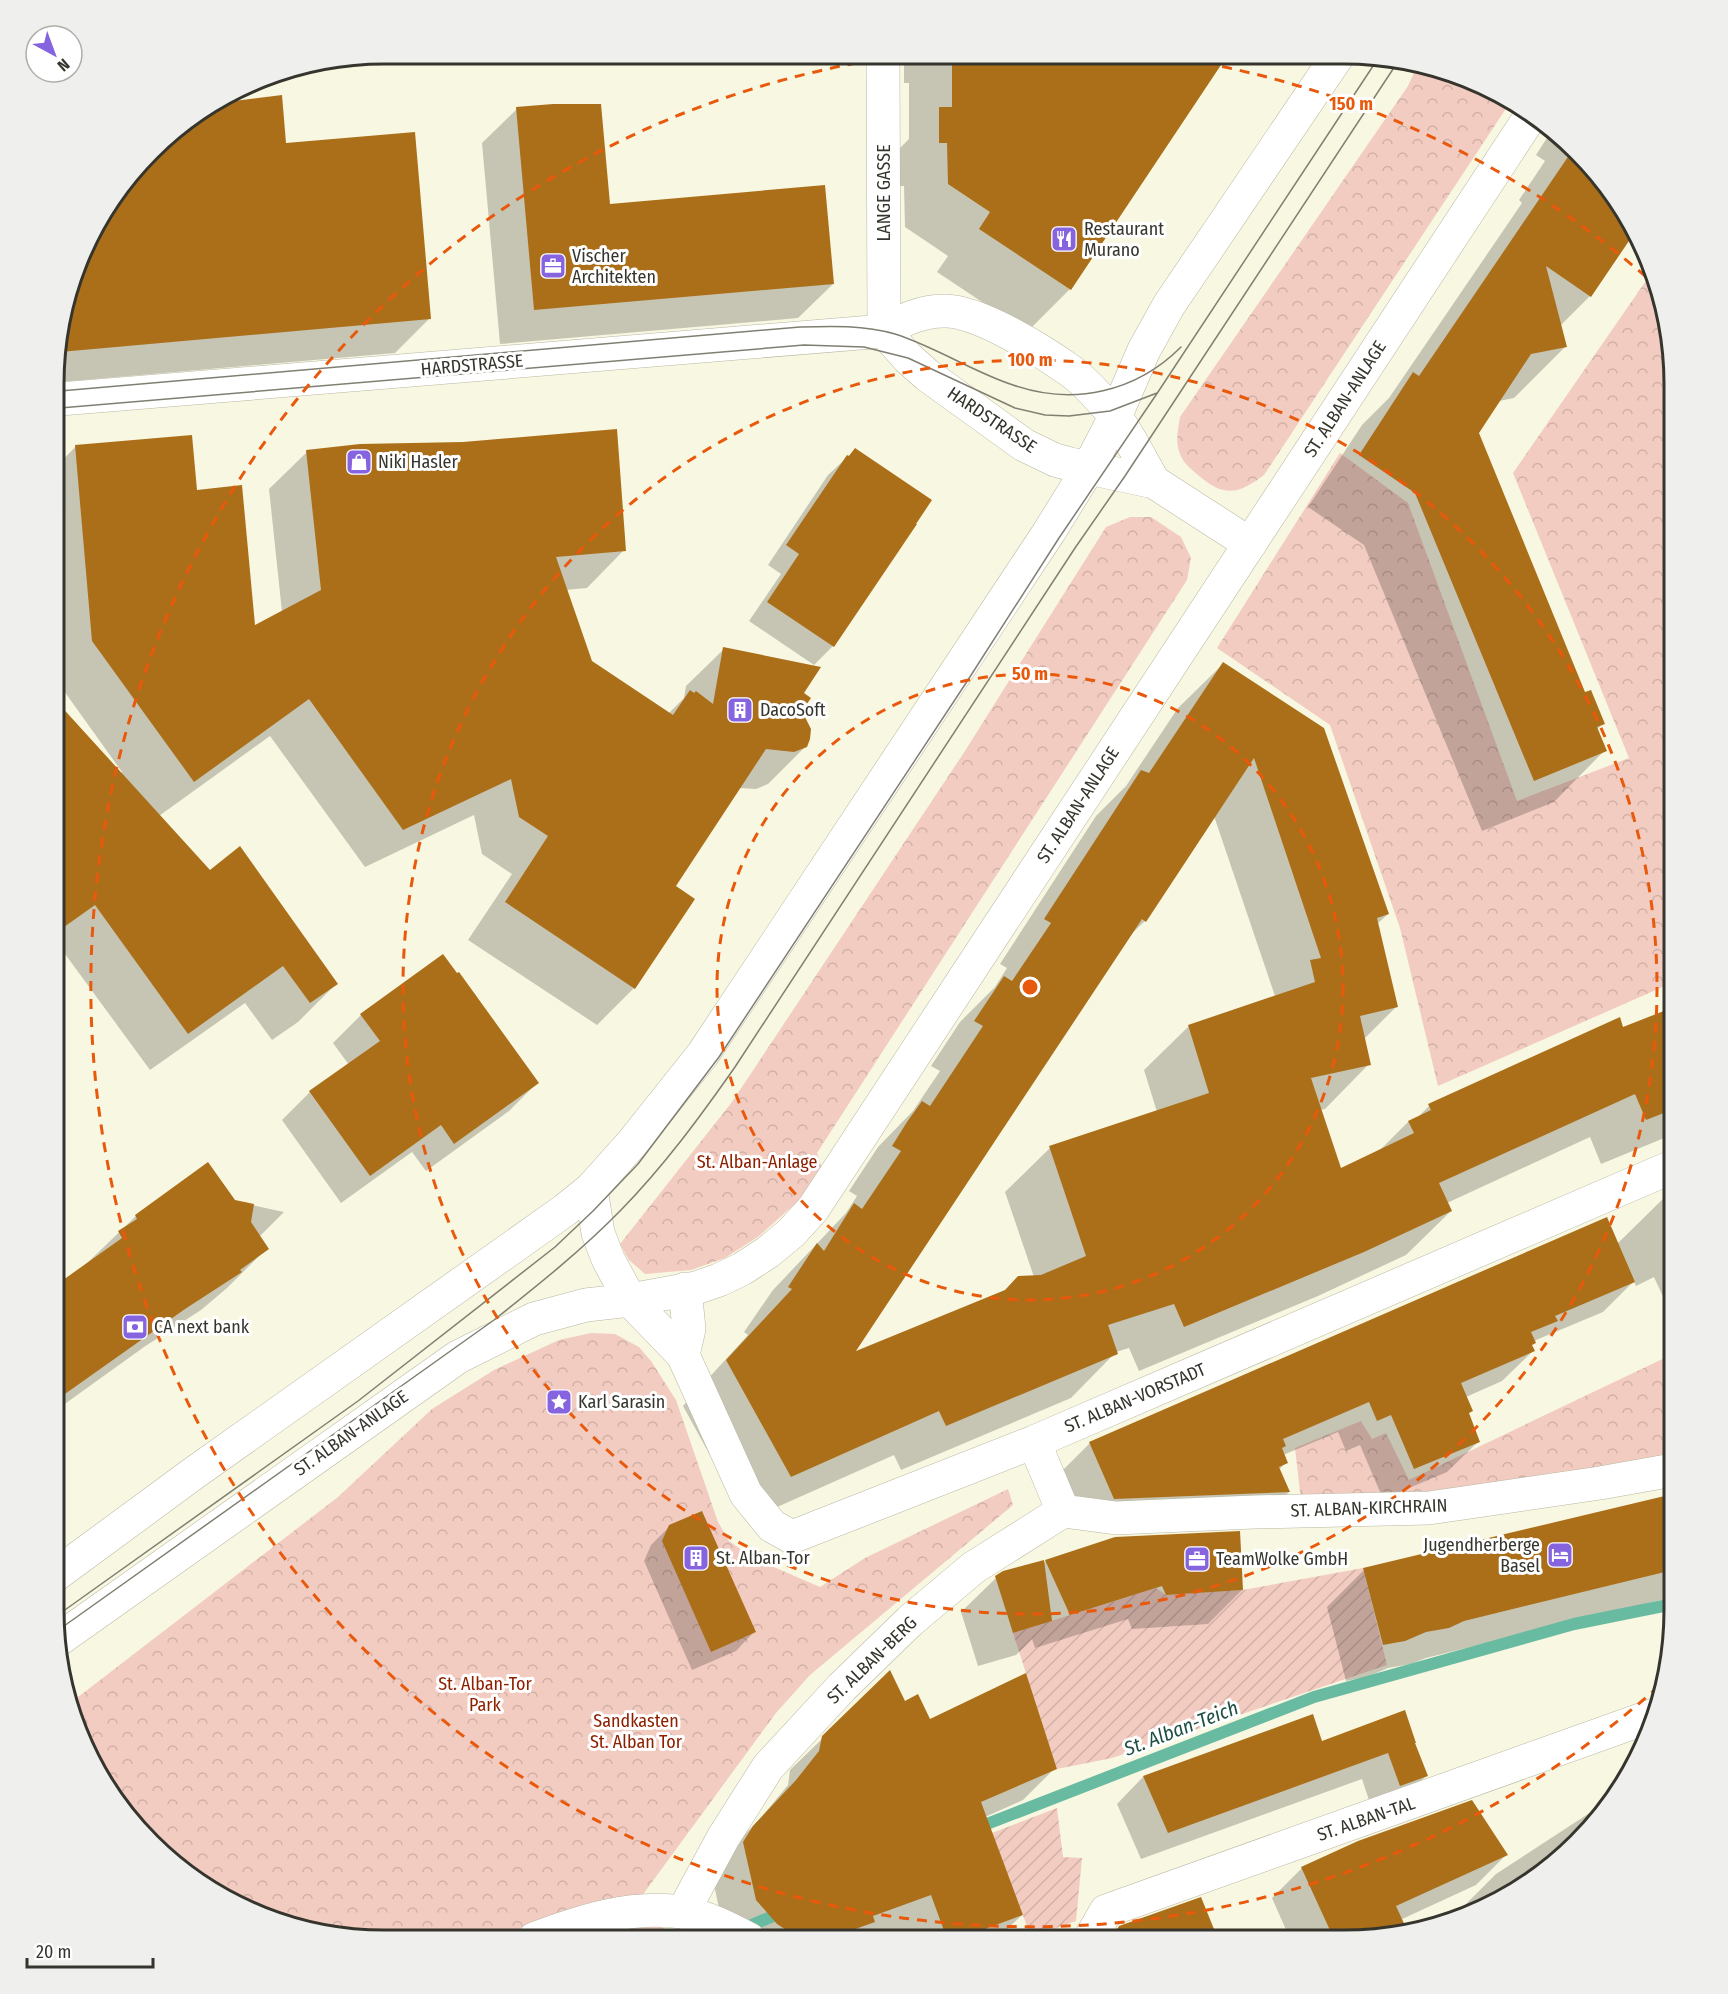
<svg xmlns="http://www.w3.org/2000/svg" width="1728" height="1994" viewBox="0 0 1728 1994" font-family="'Fira Sans Condensed',sans-serif">
<defs>
<pattern id="park-crowns" width="20" height="18" patternUnits="userSpaceOnUse" patternTransform="scale(1.5)"><rect width="20" height="18" fill="#f3ccc1"/><path d="M2 6a3 3 0 1 1 6 0M12 15a3 3 0 1 1 6 0" fill="none" stroke="#d1b0a6"/></pattern>
<pattern id="garden-furrows" width="10" height="10" patternUnits="userSpaceOnUse" patternTransform="scale(1.5)"><rect width="10" height="10" fill="#f3ccc1"/><path d="M-1 1l2-2M0 10L10 0M9 11l2-2" fill="none" stroke="#d1b0a6"/></pattern>
</defs>
<rect width="100%" height="100%" fill="#f8f7e1"/>
<path fill="url(#park-crowns)" d="M 1418,64 L 1450,72 L 1511,101 L 1264,475 C 1239,494 1224,498 1198,475 C 1191,469 1184,464 1180,454 C 1175,442 1178,429 1180,417 L 1408,86 Z
M 1652,272 L 1663,298 L 1674,384 L 1674,982 L 1438,1086 L 1400,928 L 1330,725 L 1217,648 L 1340,453 L 1408,503 L 1517,801 L 1629,758 L 1513,473 Z
M 1130,517 L 1151,517 L 1181,537 L 1191,558 L 1187,580 L 817,1153 L 822,1168 L 797,1202 L 759,1236 L 725,1258 L 691,1270 L 645,1274 L 629,1260 L 620,1244 L 732,1102 L 963,754 L 1106,527 Z
M 591,1333 L 615,1334 L 639,1347 L 651,1361 L 676,1400 L 718,1522 L 729,1541 L 753,1558 L 820,1587 L 865,1558 L 1008,1489 L 1013,1505 L 810,1675 L 776,1713 L 633,1908 L 680,1939 L 362,1939 L 278,1923 L 219,1896 L 151,1843 L 98,1775 L 69,1704 L 338,1497 L 432,1409 L 494,1370 L 559,1340 Z
M 1673,1354 L 1673,1458 L 1421,1493 L 1301,1500 L 1295,1448 L 1361,1421 L 1372,1439 L 1386,1433 L 1409,1480 Z"/>
<path fill="url(#garden-furrows)" d="M 1363,1568 L 1387,1665 L 1112,1758 L 1057,1769 L 1013,1633 L 1156,1588 L 1166,1595 L 1243,1590 Z
M 1057,1808 L 1063,1857 L 1082,1858 L 1076,1921 L 1031,1937 L 992,1833 Z"/>
<path fill="#0003" fill-rule="evenodd" d="M 904,55 L 1225,56 L 1070,289 L 1027,332 L 937,272 L 948,256 L 905,227 L 904,186 L 897,186 L 897,151 L 909,139 L 909,83 L 904,83 Z
M 280,96 L 285,145 L 429,319 L 395,353 L 60,382 L 60,320 L 98,219 L 167,136 L 222,104 Z
M 517,109 L 608,205 L 833,284 L 798,318 L 500,344 L 482,143 Z
M 1552,130 L 1577,151 L 1630,219 L 1635,232 L 1590,296 L 1560,326 L 1565,347 L 1514,398 L 1499,401 L 1477,433 L 1584,694 L 1603,723 L 1597,730 L 1605,750 L 1554,802 L 1482,831 L 1364,545 L 1308,507 L 1362,425 L 1389,398 L 1522,203 L 1519,200 L 1545,161 L 1536,155 Z
M 76,446 L 196,492 L 253,627 L 282,612 L 269,489 L 307,452 L 624,550 L 587,588 L 565,590 L 591,662 L 669,713 L 684,698 L 686,686 L 724,649 L 802,694 L 800,711 L 806,746 L 768,784 L 756,789 L 739,788 L 674,887 L 634,988 L 597,1025 L 468,940 L 512,874 L 482,854 L 474,815 L 365,867 L 270,736 L 159,816 L 210,872 L 336,984 L 298,1022 L 272,1040 L 245,1003 L 150,1070 L 57,943 L 58,705 L 121,774 L 122,772 L 59,684 L 60,463 Z
M 855,450 L 833,646 L 814,665 L 749,621 L 781,574 L 768,565 L 828,475 Z
M 1223,664 L 1388,914 L 1377,924 L 1397,1006 L 1363,1040 L 1369,1064 L 1325,1109 L 1320,1110 L 1340,1170 L 1378,1152 L 1408,1122 L 1417,1118 L 1429,1106 L 1622,1029 L 1674,1011 L 1674,1134 L 1601,1164 L 1590,1137 L 1447,1203 L 1451,1211 L 1406,1255 L 1318,1296 L 1139,1371 L 1129,1348 L 1116,1352 L 1071,1398 L 901,1470 L 894,1455 L 746,1521 L 683,1406 L 748,1335 L 744,1332 L 773,1290 L 846,1213 L 857,1196 L 849,1191 L 878,1147 L 913,1111 L 940,1071 L 931,1066 L 960,1022 L 995,987 L 1007,968 L 1000,964 L 1096,816 L 1126,786 L 1178,708 ZM 1214,816 L 1275,996 L 1189,1026 L 1144,1070 L 1157,1112 L 1050,1148 L 1005,1192 L 1034,1277 L 1004,1293 L 852,1354 L 1127,938 L 1145,921 Z
M 361,1015 L 537,1083 L 509,1111 L 426,1171 L 412,1152 L 341,1203 L 282,1120 L 310,1092 L 349,1065 L 333,1043 Z
M 1674,1191 L 1673,1297 L 1665,1301 L 1654,1277 L 1636,1286 L 1634,1281 L 1603,1312 L 1536,1340 L 1531,1346 L 1533,1351 L 1502,1381 L 1466,1397 L 1468,1414 L 1478,1442 L 1447,1472 L 1383,1499 L 1360,1445 L 1346,1451 L 1338,1432 L 1283,1455 L 1286,1462 L 1279,1470 L 1289,1492 L 1258,1523 L 1083,1529 L 1059,1474 L 1090,1443 L 1617,1244 L 1670,1192 Z
M 234,1201 L 284,1212 L 258,1238 L 266,1249 L 227,1288 L 201,1310 L 144,1347 L 55,1411 L 56,1287 L 83,1267 L 136,1216 Z
M 1673,1496 L 1673,1597 L 1426,1658 L 1411,1664 L 1388,1668 L 1367,1677 L 1346,1681 L 1327,1607 L 1364,1570 Z
M 670,1526 L 754,1632 L 736,1651 L 692,1670 L 644,1561 L 651,1545 Z
M 1046,1561 L 1242,1590 L 1208,1624 L 1132,1629 L 1128,1619 L 1035,1648 L 1032,1639 L 1016,1655 L 978,1666 L 961,1612 L 996,1578 L 1043,1563 Z
M 905,1703 L 929,1721 L 1055,1768 L 1023,1800 L 985,1817 L 1022,1915 L 997,1939 L 731,1939 L 724,1932 L 712,1875 L 721,1860 L 764,1814 L 788,1785 L 790,1770 L 823,1738 Z
M 1404,1712 L 1426,1776 L 1400,1802 L 1373,1812 L 1362,1779 L 1141,1859 L 1117,1804 L 1143,1777 L 1312,1716 L 1322,1743 Z
M 1617,1795 L 1577,1843 L 1509,1896 L 1469,1912 L 1466,1904 L 1496,1874 Z
M 1506,1855 L 1476,1885 L 1400,1920 L 1406,1932 L 1365,1939 L 1290,1939 L 1272,1898 L 1302,1868 Z
M 1200,1899 L 1216,1939 L 1117,1939 L 1134,1922 Z"/>
<g fill="none" stroke-linecap="round" stroke-linejoin="round">
<path stroke="#68bba0" stroke-width="12" d="M 974,1829 L 1314,1697 L 1574,1624 L 1673,1604
M 740,1930 L 785,1911"/>
</g>
<path fill="#ac6f19" fill-rule="evenodd" d="M 952,56 L 1227,56 L 1071,290 L 979,229 L 990,212 L 948,184 L 947,143 L 939,143 L 939,107 L 952,107 Z
M 282,95 L 286,143 L 415,132 L 431,319 L 60,352 L 60,320 L 98,219 L 167,136 L 226,102 Z
M 553,104 L 601,104 L 610,204 L 825,185 L 834,284 L 534,310 L 516,107 Z
M 1574,148 L 1630,219 L 1635,232 L 1591,297 L 1546,266 L 1567,347 L 1531,354 L 1479,433 L 1585,692 L 1591,690 L 1605,724 L 1597,727 L 1607,751 L 1534,781 L 1415,493 L 1359,455 L 1413,372 L 1419,376 Z
M 617,429 L 626,551 L 556,557 L 592,661 L 673,715 L 690,690 L 694,693 L 696,691 L 713,704 L 723,647 L 821,667 L 804,693 L 811,698 L 802,711 L 811,729 L 810,739 L 807,747 L 794,752 L 766,749 L 676,886 L 695,899 L 635,989 L 505,902 L 548,836 L 519,817 L 511,779 L 403,830 L 309,699 L 194,782 L 92,641 L 75,445 L 192,435 L 197,490 L 242,485 L 255,625 L 321,590 L 306,450 L 360,444 L 463,442 Z
M 855,448 L 932,500 L 916,524 L 917,524 L 834,647 L 767,602 L 799,554 L 786,545 L 847,455 L 849,456 Z
M 1223,662 L 1324,728 L 1389,914 L 1377,918 L 1398,1007 L 1360,1016 L 1371,1065 L 1311,1078 L 1341,1168 L 1414,1133 L 1408,1121 L 1431,1110 L 1428,1104 L 1620,1017 L 1623,1027 L 1674,1007 L 1674,1109 L 1646,1120 L 1635,1094 L 1439,1183 L 1452,1211 L 1364,1252 L 1184,1327 L 1174,1304 L 1108,1325 L 1118,1354 L 946,1426 L 939,1411 L 791,1477 L 726,1360 L 792,1289 L 788,1287 L 817,1243 L 824,1251 L 854,1203 L 862,1209 L 901,1151 L 892,1146 L 907,1122 L 922,1101 L 930,1106 L 983,1026 L 974,1021 L 1004,976 L 1012,981 L 1051,923 L 1044,919 L 1141,770 L 1149,773 ZM 1254,758 L 1321,958 L 1310,960 L 1315,982 L 1188,1025 L 1209,1093 L 1049,1146 L 1086,1256 L 1041,1275 L 1018,1276 L 1005,1290 L 856,1351 L 1142,919 L 1146,922 Z
M 58,703 L 210,870 L 240,846 L 338,984 L 310,1003 L 283,966 L 188,1034 L 95,905 L 57,932 Z
M 443,954 L 457,973 L 459,972 L 539,1083 L 454,1144 L 441,1125 L 370,1176 L 309,1091 L 380,1041 L 360,1014 Z
M 208,1162 L 235,1200 L 254,1204 L 251,1222 L 269,1249 L 240,1270 L 242,1272 L 185,1309 L 55,1401 L 56,1285 L 122,1238 L 118,1231 L 137,1219 L 135,1215 Z
M 1607,1217 L 1635,1282 L 1555,1316 L 1558,1321 L 1531,1332 L 1536,1343 L 1532,1345 L 1535,1351 L 1461,1383 L 1473,1411 L 1469,1413 L 1480,1442 L 1414,1469 L 1391,1415 L 1377,1421 L 1369,1402 L 1283,1439 L 1286,1446 L 1282,1448 L 1288,1463 L 1279,1467 L 1290,1492 L 1114,1499 L 1089,1442 Z
M 1673,1494 L 1673,1570 L 1464,1621 L 1449,1628 L 1426,1632 L 1405,1641 L 1383,1645 L 1363,1568 Z
M 702,1511 L 756,1632 L 711,1652 L 662,1541 L 669,1525 Z
M 1240,1531 L 1243,1590 L 1166,1595 L 1162,1586 L 1070,1615 L 1045,1560 L 1115,1537 Z
M 1044,1560 L 1052,1621 L 1013,1633 L 995,1576 L 1003,1571 Z
M 890,1670 L 905,1701 L 918,1694 L 930,1719 L 1026,1673 L 1057,1769 L 981,1802 L 1023,1915 L 958,1939 L 947,1939 L 931,1895 L 873,1916 L 875,1922 L 847,1932 L 851,1939 L 800,1939 L 777,1924 L 756,1900 L 743,1842 L 753,1826 L 796,1780 L 819,1751 L 822,1736 Z
M 1405,1710 L 1416,1743 L 1415,1743 L 1428,1776 L 1400,1786 L 1388,1753 L 1168,1833 L 1143,1776 L 1313,1714 L 1322,1741 Z
M 1472,1800 L 1508,1855 L 1396,1906 L 1408,1932 L 1365,1939 L 1334,1939 L 1301,1867 L 1358,1841 Z
M 1201,1897 L 1218,1939 L 1111,1939 L 1119,1926 Z"/>
<g fill="none" stroke-linecap="round" stroke-linejoin="round">
<g stroke="#b9b7a2" stroke-width="34">
<path id="street" d="M 883,55 L 884,331
M 591,1189 L 598,1233 L 608,1259 L 630,1300 L 683,1355 L 746,1494 L 772,1526 L 792,1537 L 1034,1442 L 1674,1166
M 683,1355 L 689,1329 L 685,1289
M 1034,1442 L 1063,1511
M 1063,1511 L 1116,1518 L 1254,1512 L 1429,1508 L 1600,1483 L 1673,1470
M 683,1912 L 723,1838 L 768,1767 L 842,1687 L 910,1621 L 973,1568 L 1063,1511
M 534,1939 C 581,1921 631,1905 681,1912 C 705,1916 728,1928 749,1939
M 1090,1939 L 1106,1911 L 1657,1714"/>
</g>
<g stroke="#b9b7a2" stroke-width="34">
<path id="secondary" d="M 884,331 L 908,358 L 927,375 L 1024,445 L 1055,460 L 1070,464 L 1154,482 L 1250,544
M 60,399 L 884,331 C 903,320 921,311 944,311 C 978,310 1044,352 1072,372 C 1086,382 1099,398 1111,411 C 1128,432 1140,459 1154,482
M 54,1576 L 194,1473 L 565,1210 L 591,1189 L 633,1142 L 703,1054 L 1049,532 L 1088,469 L 1115,417 L 1144,350 L 1169,305 L 1337,57
M 58,1640 L 458,1357 L 534,1319 L 586,1305 L 630,1300 L 696,1288 L 719,1280 L 742,1269 L 768,1252 L 791,1233 L 813,1209 L 1532,114"/>
</g>
<use href="#street" stroke="#fff" stroke-width="33"/>
<use href="#secondary" stroke="#fff" stroke-width="33"/>
<path stroke="#807f72" stroke-width="1.5" d="M 60,391 L 800,327 C 832,326 864,325 895,334 C 936,347 973,372 1013,385 C 1074,406 1136,392 1181,347
M 60,408 L 804,345 L 864,347 L 908,358 L 1015,408 L 1045,415 L 1069,416 L 1110,411 L 1157,393
M 55,1617 L 358,1401 L 555,1247 L 593,1211 L 638,1164 L 719,1057 L 966,683 L 1059,538 L 1158,392 L 1379,57
M 57,1631 L 494,1320 C 538,1285 582,1250 621,1210 C 664,1166 700,1117 735,1067 L 1075,548 L 1125,476 L 1399,60"/>
</g>
<g fill="none" stroke="#e8590c" stroke-width="3" stroke-dasharray="10 8">
<circle cx="1030" cy="987" r="313"/>
<circle cx="1030" cy="987" r="627"/>
<path d="M1659 1686A940 940 0 1 1 899 56M1169 57A940 940 0 0 1 1653 283"/>
</g>
<defs>
<g id="restaurant-square" transform="scale(1.35)"><rect x="-9" y="-9" width="18" height="18" rx="4" fill="#8664df" stroke="#fff"/><path d="M-5-6h1v4h1v-4h1v4h1v-4h1v5L-1.5 .5V6h-2V.5L-5-1ZM5-6V6H3V1.5H1.5Q1.5-4 5-6Z" fill="#fff"/></g>
<g id="office-square" transform="scale(1.35)"><rect x="-9" y="-9" width="18" height="18" rx="4" fill="#8664df" stroke="#fff"/><path d="M-6-3h4V-5.5h4V-3h4V5H-6ZM-1-4.5V-3h2v-1.5ZM-6 0V1H6V0Z" fill="#fff"/></g>
<g id="shop-square" transform="scale(1.35)"><rect x="-9" y="-9" width="18" height="18" rx="4" fill="#8664df" stroke="#fff"/><path d="M-5-2.5h2.3a2.7 3.5 0 0 1 5.4 0H5L5.5 6h-11ZM-1.5-2.5h3a1.5 2.3 0 0 0-3 0Z" fill="#fff"/></g>
<g id="building-square" transform="scale(1.35)"><rect x="-9" y="-9" width="18" height="18" rx="4" fill="#8664df" stroke="#fff"/><path d="M-4-6H4V6H1V3H-1V6H-4ZM-2.5-4.3h1.7v1.8h-1.7ZM.8-4.3h1.7v1.8H.8ZM-2.5-1h1.7V.8h-1.7ZM.8-1h1.7V.8H.8Z" fill="#fff"/></g>
<g id="bank-square" transform="scale(1.35)"><rect x="-9" y="-9" width="18" height="18" rx="4" fill="#8664df" stroke="#fff"/><path d="M-6-4H6V4H-6ZM0-2.3a2.3 2.3 0 1 0 0 4.6a2.3 2.3 0 1 0 0-4.6Z" fill="#fff"/></g>
<g id="sight-square" transform="scale(1.35)"><rect x="-9" y="-9" width="18" height="18" rx="4" fill="#8664df" stroke="#fff"/><path d="M0-6L1.8-2.2L6-1.7L2.9 1.2L3.7 5.4L0 3.3L-3.7 5.4L-2.9 1.2L-6-1.7L-1.8-2.2Z" fill="#fff"/></g>
<g id="hotel-square" transform="scale(1.35)"><rect x="-9" y="-9" width="18" height="18" rx="4" fill="#8664df" stroke="#fff"/><path d="M-6-4.5h1.5V1H6V5H4.5V3h-9V5H-6ZM-4 0a1.8 1.8 0 1 1 3.6 0ZM.5 0V-2.5h3Q6-2.5 6 0Z" fill="#fff"/></g>
</defs>
<g fill-rule="evenodd">
<use href="#restaurant-square" x="1064" y="239"/>
<use href="#office-square" x="553" y="266"/>
<use href="#shop-square" x="359" y="462"/>
<use href="#building-square" x="740" y="710"/>
<use href="#bank-square" x="135" y="1327"/>
<use href="#sight-square" x="559" y="1402"/>
<use href="#hotel-square" x="1560" y="1555"/>
<use href="#building-square" x="696" y="1558"/>
<use href="#office-square" x="1197" y="1559"/>
</g>
<g text-anchor="middle" dominant-baseline="central" stroke-width="6" stroke-linejoin="round" paint-order="stroke">
<g font-size="18" fill="#36352d" stroke="#fff">
<text transform="translate(884 193) rotate(-90)">LANGE GASSE</text>
<text transform="translate(472 365) rotate(-5)">HARDSTRASSE</text>
<text transform="translate(1345 399) rotate(-57)">ST. ALBAN-ANLAGE</text>
<text transform="translate(992 420) rotate(34)">HARDSTRASSE</text>
<text transform="translate(1078 805) rotate(-57)">ST. ALBAN-ANLAGE</text>
<text transform="translate(1135 1398) rotate(-23)">ST. ALBAN-VORSTADT</text>
<text transform="translate(351 1433) rotate(-35)">ST. ALBAN-ANLAGE</text>
<text transform="translate(1369 1508) rotate(-2)">ST. ALBAN-KIRCHRAIN</text>
<text transform="translate(872 1660) rotate(-44)">ST. ALBAN-BERG</text>
<text transform="translate(1366 1819) rotate(-19)">ST. ALBAN-TAL</text>
</g>
<g font-size="18" fill="#36352d" stroke="#fff" text-anchor="start">
<text x="1084" y="229">Restaurant<tspan x="1084" dy="21">Murano</tspan></text>
<text x="572" y="256">Vischer<tspan x="572" dy="21">Architekten</tspan></text>
<text x="378" y="462">Niki Hasler</text>
<text x="760" y="710">DacoSoft</text>
<text x="154" y="1327">CA next bank</text>
<text x="578" y="1402">Karl Sarasin</text>
<text x="1540" y="1545" text-anchor="end">Jugendherberge<tspan x="1540" dy="21">Basel</tspan></text>
<text x="716" y="1558">St. Alban-Tor</text>
<text x="1216" y="1559">TeamWolke GmbH</text>
</g>
<g font-size="18" fill="#8e2000" stroke="#fff">
<text x="757" y="1162">St. Alban-Anlage</text>
<text x="485" y="1684">St. Alban-Tor<tspan x="485" dy="21">Park</tspan></text>
<text x="636" y="1721">Sandkasten<tspan x="636" dy="21">St. Alban Tor</tspan></text>
</g>
<g font-size="20" font-style="italic" fill="#1d5042" stroke="#fff">
<text transform="translate(1181 1728) rotate(-21)">St. Alban-Teich</text>
</g>
</g>
<path d="M0 0H1728V1994H0ZM384 64H1344A320 320 0 0 1 1664 384V1610A320 320 0 0 1 1344 1930H384A320 320 0 0 1 64 1610V384A320 320 0 0 1 384 64Z" fill="#efefee" fill-rule="evenodd"/>
<path fill="none" stroke="#36352d" stroke-width="3" d="M384 64H1344A320 320 0 0 1 1664 384V1610A320 320 0 0 1 1344 1930H384A320 320 0 0 1 64 1610V384A320 320 0 0 1 384 64Z"/>
<circle cx="1030" cy="987" r="9" fill="#e8590c" stroke="#fff" stroke-width="3"/>
<g font-size="18" text-anchor="middle" font-weight="bold" fill="#e8590c" stroke="#fff" stroke-width="6" stroke-linejoin="round" paint-order="stroke">
<text x="1351" y="110">150 m</text>
<text x="1030" y="366">100 m</text>
<text x="1030" y="680">50 m</text>
</g>
<g transform="translate(54 54) rotate(139)"><circle r="28" fill="#ffffff" stroke="#afaeab" stroke-width="1.5"/>
<path d="M0-4.5L10 22L0 15L-10 22Z" fill="#8664df"/>
<text y="-9" font-size="16" font-weight="bold" text-anchor="middle" fill="#36352d">N</text>
</g>
<path d="M27 1958v9h126v-9" fill="none" stroke="#36352d" stroke-width="3"/>
<text x="36" y="1958" font-size="18" fill="#36352d" stroke="#ffffff" stroke-width="4.5" paint-order="stroke">20 m</text>
</svg>
